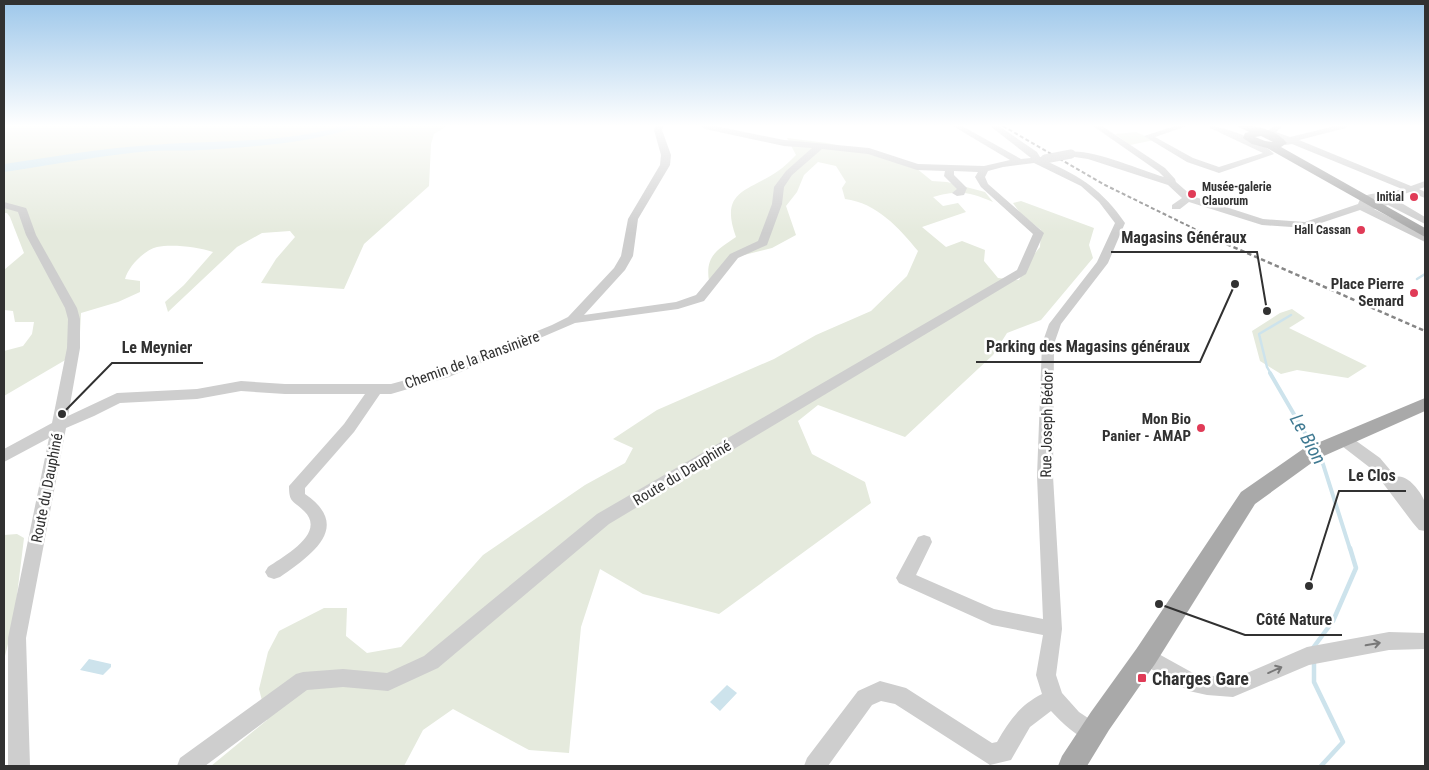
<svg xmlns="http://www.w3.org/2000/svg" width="1429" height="770" viewBox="0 0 1429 770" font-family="'Roboto Condensed',sans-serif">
<rect width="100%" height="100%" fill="#fff"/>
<path fill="#e5eadd" d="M 4,126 L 447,126 L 434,134 L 431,144 L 429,186 L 364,244 L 344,289 L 261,283 L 276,259 L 295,237 L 290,231 L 262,233 L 237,247 L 168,312 L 165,302 L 184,285 L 213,252 C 199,247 172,244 157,247 C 144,250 128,267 125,279 L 140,281 L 140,292 L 118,302 L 81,313 L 79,352 L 4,396 L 4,351 L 23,346 L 32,334 L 34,322 L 15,322 L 13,311 L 4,310 L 4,270 L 24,253 L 10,217 L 7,213 L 4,213 Z
M 1136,132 L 1154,140 L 1130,145 L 1115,134 Z
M 787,138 L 827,143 L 872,153 L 916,168 L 932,181 L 947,182 L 985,192 L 993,202 C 969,192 959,190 933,197 L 943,206 L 958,203 L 966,212 L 922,227 L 946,247 L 962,241 L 985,250 L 984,261 L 998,278 L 1019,280 L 1028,262 L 1040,247 L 1041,230 L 1021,214 L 1013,203 L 1021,201 L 1094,228 L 1089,245 L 1093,258 L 1041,320 L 1007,333 L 993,355 L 905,437 L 818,405 L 798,421 L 812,454 L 865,482 L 871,503 L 719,614 L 643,594 L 600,569 L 581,627 L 569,753 L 529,750 L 453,709 L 423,730 L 404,766 L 211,766 L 267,720 L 259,689 L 268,652 L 279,631 L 324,608 L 347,608 L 346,636 L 367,653 L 401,647 L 483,555 L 585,485 L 625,463 L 633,448 L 613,439 L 657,410 L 774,359 L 816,335 L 871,311 L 907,276 L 918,251 C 899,228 877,203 845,199 L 842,188 L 846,182 L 836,166 L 818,162 L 804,175 L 797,192 L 786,206 L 796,235 L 772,248 L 740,256 L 709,281 C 705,256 717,250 736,237 C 719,190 748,192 778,171 C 784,167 790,161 796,155 Z
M 1292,309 L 1305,318 L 1289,328 L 1367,366 L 1348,378 L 1297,370 L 1281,374 L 1260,361 L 1252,331 L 1280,313 Z
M 17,534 L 24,538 L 14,620 L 4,660 L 4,535 Z"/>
<path fill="#cde3ec" d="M 89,659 L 111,664 L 111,667 L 103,675 L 80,670 Z
M 727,685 L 737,693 L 720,711 L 710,702 Z"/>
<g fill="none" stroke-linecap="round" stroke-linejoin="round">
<path stroke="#cde3ec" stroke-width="2.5" d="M 1417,279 L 1425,274
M 1271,374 L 1267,367 L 1259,334 L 1291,315"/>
<path stroke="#cde3ec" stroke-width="4" d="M 1270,373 L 1313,447
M 1318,455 L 1323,464 L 1350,549"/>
<path stroke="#cde3ec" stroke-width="4.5" d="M 1313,648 L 1333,621 L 1356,568 L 1350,548
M 1314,662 L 1314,682 L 1343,742 L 1321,766"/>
<path fill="#cde3ec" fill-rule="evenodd" d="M 342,126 L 357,126 L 356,128 C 306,143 253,147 201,150 C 185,151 168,150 151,151 C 102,155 53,165 4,172 L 4,164 C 53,157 102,148 152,145 C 215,140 281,144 342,126 Z"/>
<path fill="#cecece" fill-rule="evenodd" d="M 656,126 L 664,126 L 662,130 L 671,155 L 670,165 L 638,219 L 633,256 L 625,270 L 584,315 L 676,302 L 696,295 L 730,254 L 758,241 L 772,204 L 774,187 L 786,171 L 812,148 L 784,146 L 705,129 L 701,126 L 715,126 L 784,140 L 869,148 L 918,164 L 984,166 L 1010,160 L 953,126 L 962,126 L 1021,159 L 1031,158 L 990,126 L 999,126 L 1037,152 L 1040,157 L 1048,157 L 1050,159 L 1046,161 C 1082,177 1103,191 1125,223 L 1108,263 L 1061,324 L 1054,344 L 1053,476 L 1062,629 L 1056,675 L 1062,693 L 1079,712 L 1100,726 L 1103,733 L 1100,740 L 1093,743 C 1076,736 1063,724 1051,711 L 1030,727 L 1011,760 L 990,765 L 895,704 L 881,701 L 872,705 L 828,766 L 804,766 L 807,758 L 858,691 L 880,681 L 906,688 L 992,743 L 997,742 C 1009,721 1020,705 1042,694 L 1036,675 L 1043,635 L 992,625 L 899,583 L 896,578 L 918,537 L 924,535 L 930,537 L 932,542 L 916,575 L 994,609 L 1043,619 L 1037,476 L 1042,344 L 1049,324 L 1097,262 L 1115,223 L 1099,202 L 1081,186 L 1034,163 L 1003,167 L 988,171 L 985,177 L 988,184 L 1044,233 L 1026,274 L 609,524 L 438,668 L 388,691 L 343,687 L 307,690 L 205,766 L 177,766 L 180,758 L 296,674 L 303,672 L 343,669 L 387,673 L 424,656 L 597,514 L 1017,270 L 1033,234 L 981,187 L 975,177 L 978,172 L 954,171 L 954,175 L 967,188 L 964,195 L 957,196 L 952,193 L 957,189 L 944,176 L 945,171 L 917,170 L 868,154 L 822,149 L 792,175 L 784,187 L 782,204 L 767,245 L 738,258 L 704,301 L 678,309 L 575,323 L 449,377 L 391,394 L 380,394 L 354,432 L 305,488 L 305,494 C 353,527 311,555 280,577 L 274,579 L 268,577 L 265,572 L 268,567 C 284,556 327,533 304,511 C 293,500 289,503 289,486 L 344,424 L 365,394 L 285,394 L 241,391 L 197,399 L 120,403 L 94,416 L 66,428 L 26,638 L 30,766 L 8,766 L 8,638 L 49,438 L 4,462 L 4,449 L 52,423 L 67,348 L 68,319 L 65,308 L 26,235 L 18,212 L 4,208 L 4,202 L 26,208 L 27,210 L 36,235 L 77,308 L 80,319 L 80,348 L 68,416 L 117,393 L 197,389 L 241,381 L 285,384 L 391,384 L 439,371 L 552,325 L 568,317 L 614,268 L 621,256 L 628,219 L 660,165 L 661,155 L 654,130 Z
M 1093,126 L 1102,126 L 1165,168 L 1175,179 L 1176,182 L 1192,196 L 1263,219 L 1305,222 L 1358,204 L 1361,197 C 1375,191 1388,194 1402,189 L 1292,144 L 1285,145 L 1284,142 L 1275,141 L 1275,137 L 1266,132 L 1274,126 L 1283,126 L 1276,132 L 1290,137 L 1335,126 L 1347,126 L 1346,128 L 1299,140 L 1411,186 L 1425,181 L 1425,187 L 1419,189 L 1425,192 L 1425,198 L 1410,192 L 1393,198 L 1425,217 L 1425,224 L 1388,205 L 1374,209 L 1425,235 L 1425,242 L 1360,210 L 1306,228 L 1262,225 L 1189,202 L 1180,209 L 1172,209 L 1172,205 L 1182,198 L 1168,185 L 1088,159 L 1068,156 L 1068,152 C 1090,148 1140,170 1164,177 L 1159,172 ZM 1376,198 L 1384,199 L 1369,203 L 1370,201 Z
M 1175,126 L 1187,126 L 1155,137 L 1193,158 L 1219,167 L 1263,153 L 1210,128 L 1209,126 C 1225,126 1264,142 1274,154 L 1219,173 L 1187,162 L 1144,136 Z
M 1343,434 L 1348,435 L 1380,458 L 1396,477 C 1406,473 1420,490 1424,500 C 1428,507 1425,523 1425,531 L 1419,530 L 1413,523 L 1373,470 L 1338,443 L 1336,439 L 1338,435 Z
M 1389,632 L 1425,633 L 1425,649 L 1389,650 L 1309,665 L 1233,697 L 1207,695 L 1189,691 L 1139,662 L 1136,656 L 1139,650 L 1146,647 L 1193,673 L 1233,679 L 1307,647 Z"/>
<path fill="#a9a9a9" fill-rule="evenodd" d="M 1237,126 C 1252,124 1276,129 1287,143 L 1281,147 L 1425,228 L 1425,237 L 1267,148 L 1252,144 L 1243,138 L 1245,133 L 1249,132 ZM 1261,136 L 1273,142 L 1265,141 L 1255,137 Z
M 1425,398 L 1425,411 L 1317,459 L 1255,504 L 1155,664 L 1109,730 L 1087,766 L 1058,766 L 1062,756 L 1091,712 L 1137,648 L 1241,492 L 1303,449 Z"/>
<path stroke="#868686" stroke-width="2" stroke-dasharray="4 2.5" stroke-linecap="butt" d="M 1003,126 L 1105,185 L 1209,236"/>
<path stroke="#868686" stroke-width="2.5" stroke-dasharray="4.5 3" stroke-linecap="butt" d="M 1206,235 L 1425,331"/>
<path stroke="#cecece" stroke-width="9" d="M 1045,159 L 1071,154"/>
</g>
<defs><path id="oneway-shaft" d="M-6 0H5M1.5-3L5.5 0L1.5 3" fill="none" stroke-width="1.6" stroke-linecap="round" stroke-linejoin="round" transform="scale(1.25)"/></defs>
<g stroke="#787878">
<use href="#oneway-shaft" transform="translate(1373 644) rotate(-10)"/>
<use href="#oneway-shaft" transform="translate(1275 670) rotate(-24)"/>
</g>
<linearGradient id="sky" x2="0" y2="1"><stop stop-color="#9dc7ea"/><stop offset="0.54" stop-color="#fff"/><stop offset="1" stop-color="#fff" stop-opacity="0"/></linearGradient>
<rect width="1429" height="233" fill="url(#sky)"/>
<g fill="#e03b57" stroke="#fff" stroke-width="2">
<circle cx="1192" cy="194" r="5"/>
<circle cx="1414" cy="197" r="5"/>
<circle cx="1361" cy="230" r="5"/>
<circle cx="1414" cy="293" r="5"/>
<circle cx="1201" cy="428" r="5"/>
<rect x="1137" y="673" width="10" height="10" rx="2.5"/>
</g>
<g text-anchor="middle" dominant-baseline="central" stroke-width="5" stroke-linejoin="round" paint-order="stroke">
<g font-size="12" font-weight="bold" fill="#313131" stroke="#fff" text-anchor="end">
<text x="1202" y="187" text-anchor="start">Musée-galerie<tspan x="1202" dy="14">Clauorum</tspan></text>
<text x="1404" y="197">Initial</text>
<text x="1351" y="230">Hall Cassan</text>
</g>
<g font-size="15" font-weight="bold" fill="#313131" stroke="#fff" text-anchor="end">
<text x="1404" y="284">Place Pierre<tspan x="1404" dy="17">Semard</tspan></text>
<text x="1191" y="419">Mon Bio<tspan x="1191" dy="17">Panier - AMAP</tspan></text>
</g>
<g font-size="15" fill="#313131" stroke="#fff">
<text transform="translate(472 360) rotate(-20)">Chemin de la Ransinière</text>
<text transform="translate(1047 424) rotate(-89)">Rue Joseph Bédor</text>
<text transform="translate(682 473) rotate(-31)">Route du Dauphiné</text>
<text transform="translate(47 488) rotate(-79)">Route du Dauphiné</text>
</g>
<g font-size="18" font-weight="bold" fill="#313131" stroke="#fff" text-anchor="start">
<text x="1152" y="678">Charges Gare</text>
</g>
<g font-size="19" font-style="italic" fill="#407a92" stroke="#fff">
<text transform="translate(1308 439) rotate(61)">Le Bion</text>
</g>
</g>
<path fill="none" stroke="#313131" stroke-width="2" d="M1267 311L1257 252H1111M1235 284L1200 362H976M62 414L112 363H203M1309 586L1339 491H1406M1159 604L1245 635H1342"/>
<g fill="#313131" stroke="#fff" stroke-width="2">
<circle cx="1267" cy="311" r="5"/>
<circle cx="1235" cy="284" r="5"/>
<circle cx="62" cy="414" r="5"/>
<circle cx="1309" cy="586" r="5"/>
<circle cx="1159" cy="604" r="5"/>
</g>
<g font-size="16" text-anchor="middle" font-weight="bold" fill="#313131" stroke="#fff" stroke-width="5" stroke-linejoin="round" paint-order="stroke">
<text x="1184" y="243">Magasins Généraux</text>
<text x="1088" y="352">Parking des Magasins généraux</text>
<text x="157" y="353">Le Meynier</text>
<text x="1372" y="481">Le Clos</text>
<text x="1294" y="625">Côté Nature</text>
</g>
<rect width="1429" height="770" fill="none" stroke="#313131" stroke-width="10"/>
</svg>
